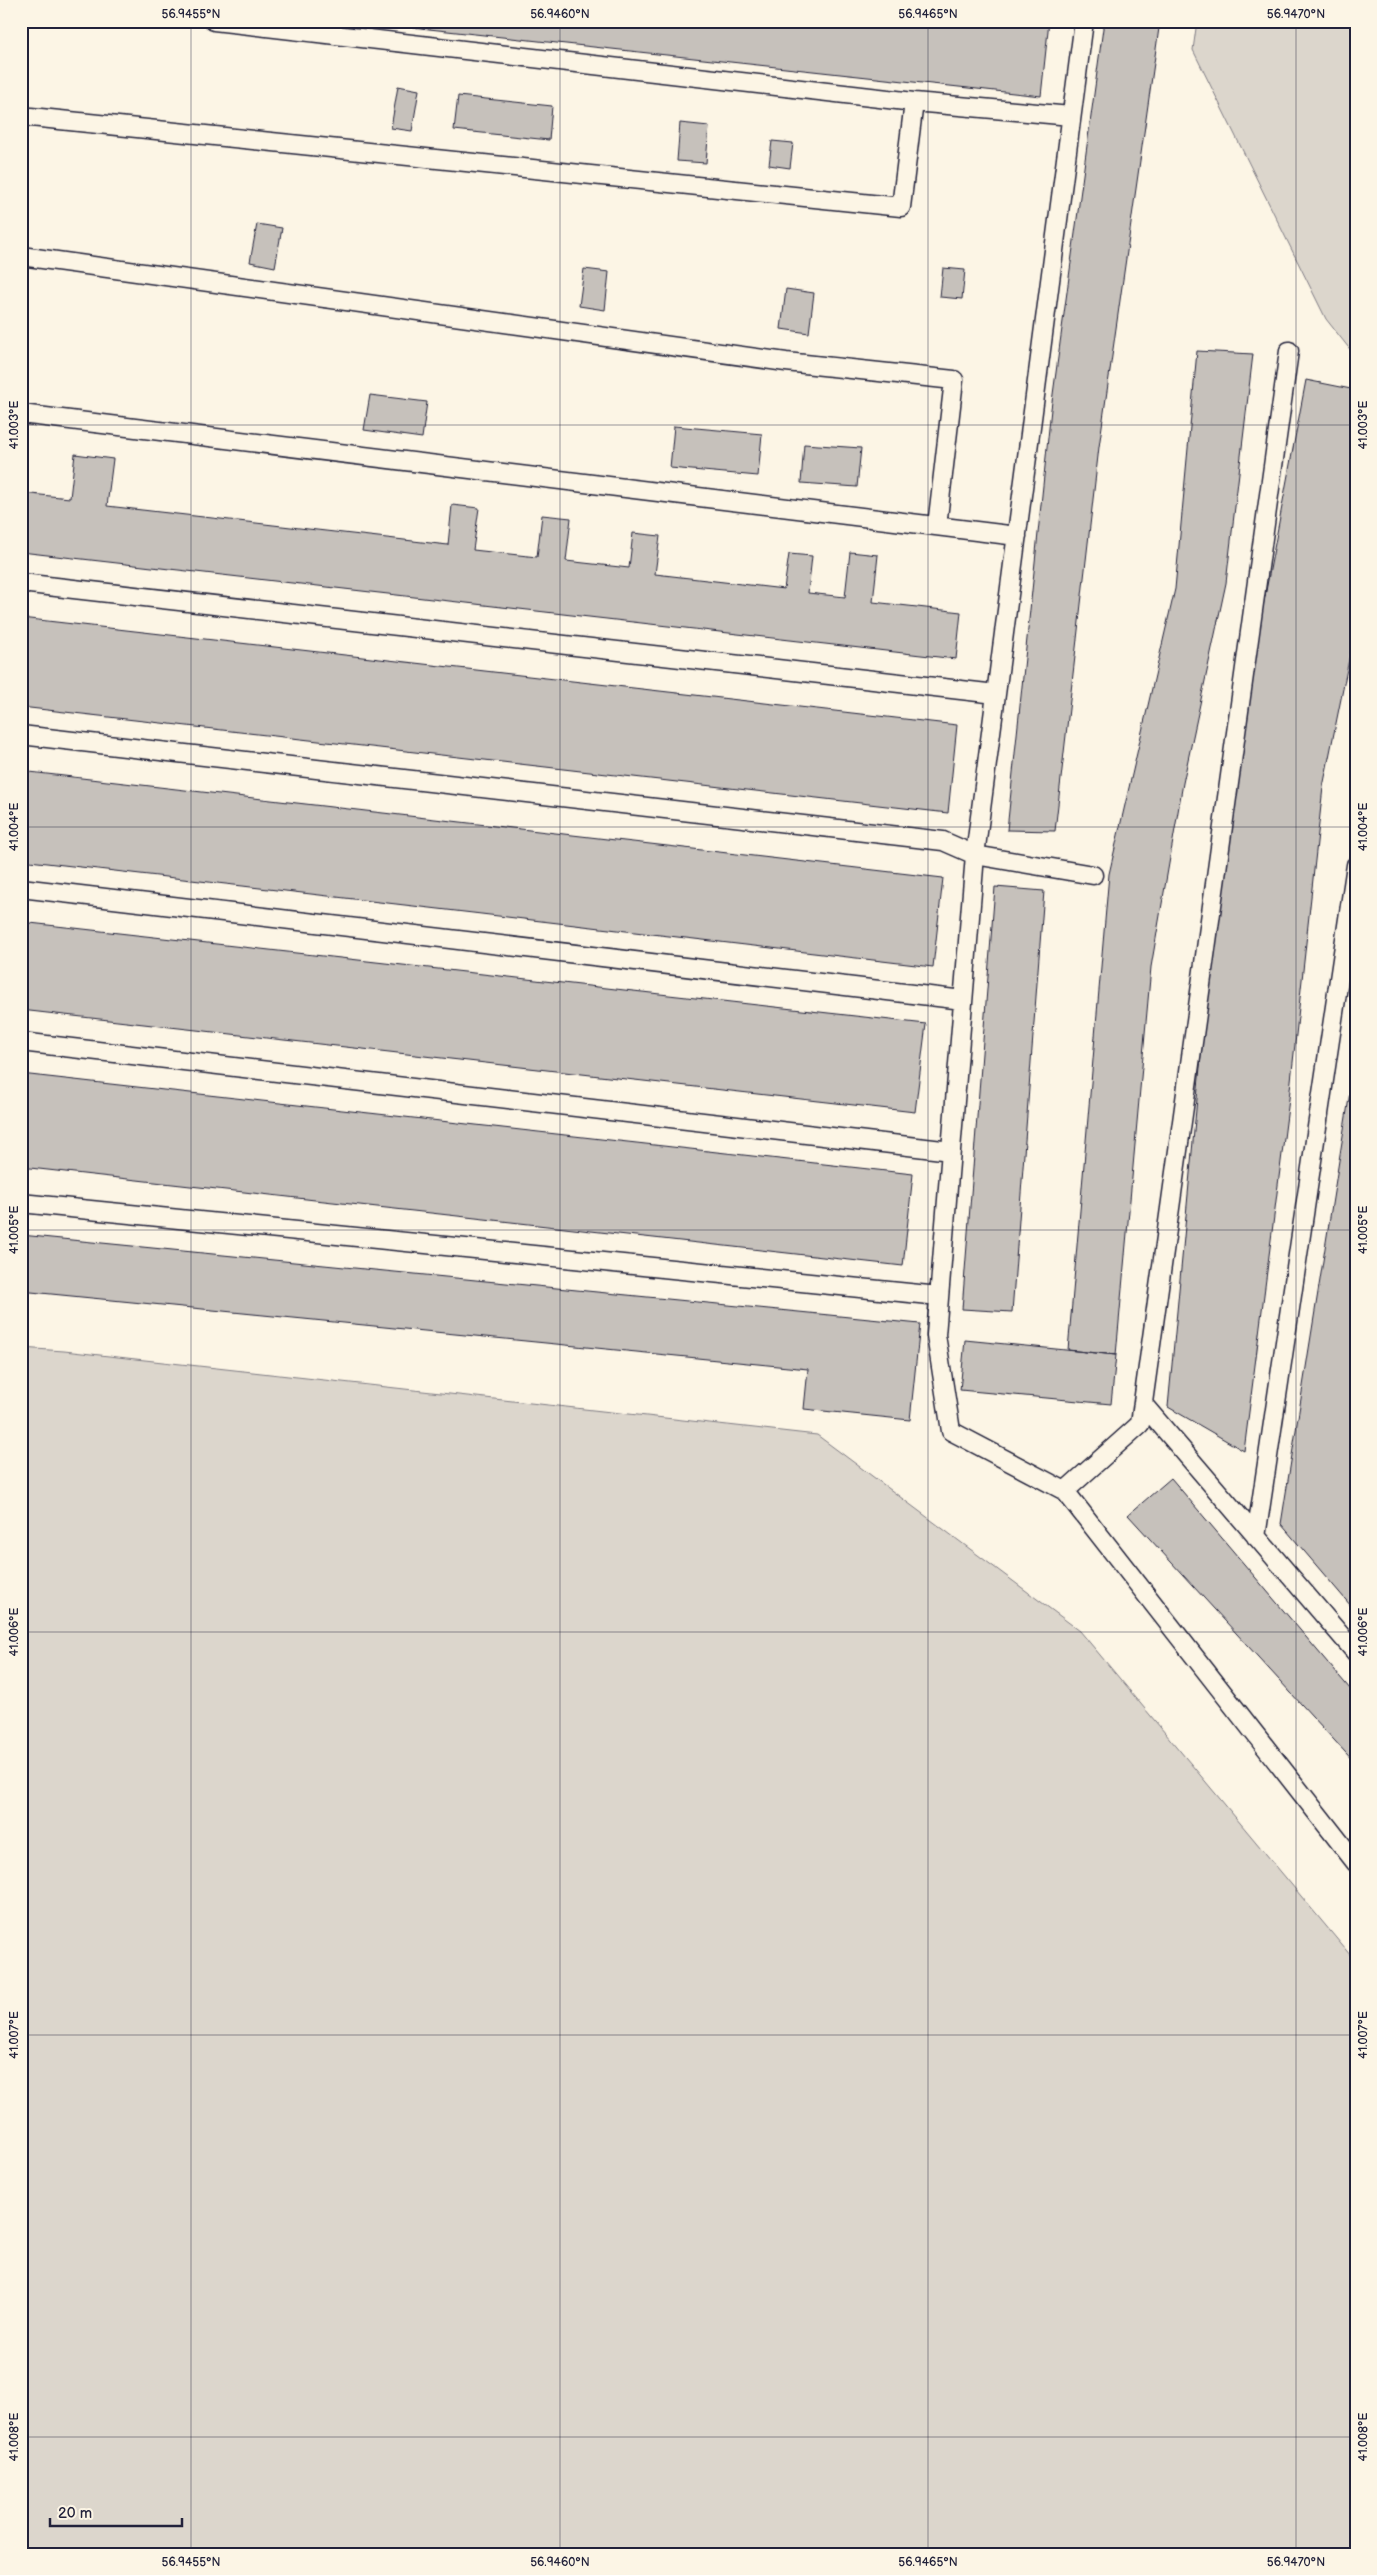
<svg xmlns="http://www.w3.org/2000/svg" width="1377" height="2575" viewBox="0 0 1377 2575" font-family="'Balsamiq Sans',sans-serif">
<rect width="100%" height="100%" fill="#fcf5e5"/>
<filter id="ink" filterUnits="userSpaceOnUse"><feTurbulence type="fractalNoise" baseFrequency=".02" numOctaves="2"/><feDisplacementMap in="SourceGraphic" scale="10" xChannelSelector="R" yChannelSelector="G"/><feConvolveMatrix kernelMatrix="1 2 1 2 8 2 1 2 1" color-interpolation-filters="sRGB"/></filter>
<g filter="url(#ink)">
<path fill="#dcd6cc" stroke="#7f7c84" d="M 1197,21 L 1356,21 L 1356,357 L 1326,319 L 1193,50 Z
M 21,1348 L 64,1351 L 817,1435 L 1080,1631 L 1356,1962 L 1356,2554 L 21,2554 Z"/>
<path fill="#c6c1bb" stroke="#22223b" d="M 356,21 L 1049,21 L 1041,96 Z
M 1104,21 L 1160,21 L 1099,447 L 1055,831 L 1007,830 L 1051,409 Z
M 398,86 L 419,90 L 412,131 L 391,128 Z
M 458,96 L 552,106 L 549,140 L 454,130 Z
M 680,123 L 709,126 L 706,163 L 677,161 Z
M 772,141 L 793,143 L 790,168 L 769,165 Z
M 257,224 L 282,228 L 275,267 L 250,262 Z
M 943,268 L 965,270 L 962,299 L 940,297 Z
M 584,269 L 609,272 L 605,310 L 579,306 Z
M 786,289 L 814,293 L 809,333 L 781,329 Z
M 1197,351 L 1253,354 L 1226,583 L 1183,783 L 1151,967 L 1116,1355 L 1068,1350 L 1109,874 L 1175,589 Z
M 1306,380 L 1356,390 L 1356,625 L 1323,787 L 1289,1099 L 1244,1451 L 1168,1407 L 1224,812 Z
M 370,395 L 427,402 L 422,438 L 364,430 Z
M 674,426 L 762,434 L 758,476 L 670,468 Z
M 804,444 L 861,448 L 857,487 L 801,483 Z
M 75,454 L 113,459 L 107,506 L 448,545 L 452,505 L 479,508 L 473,550 L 537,557 L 542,515 L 571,518 L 566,561 L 629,568 L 633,533 L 660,536 L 655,574 L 784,589 L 789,554 L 812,556 L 808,593 L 845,597 L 850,552 L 878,555 L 873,602 L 961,612 L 956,659 L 21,552 L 21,493 L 70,498 Z
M 21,618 L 957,725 L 948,813 L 21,707 Z
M 21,771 L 943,878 L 933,967 L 21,860 Z
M 995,887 L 1044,891 L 1012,1312 L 962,1309 Z
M 21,922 L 926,1024 L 915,1112 L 21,1010 Z
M 1356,1054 L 1356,1579 L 1351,1606 L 1281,1524 Z
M 21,1074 L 913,1174 L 903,1266 L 21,1167 Z
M 21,1235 L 920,1324 L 910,1420 L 804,1409 L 808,1369 L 21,1291 Z
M 965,1340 L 1116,1355 L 1111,1404 L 960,1390 Z
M 1171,1478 L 1356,1696 L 1356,1764 L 1128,1515 Z"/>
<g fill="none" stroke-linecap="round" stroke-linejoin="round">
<g stroke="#22223b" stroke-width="21">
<path id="service" d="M 214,21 L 914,102
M 21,116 L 901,207 L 914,102 L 1071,116
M 21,256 L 786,362 L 954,380 L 937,526
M 1289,351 L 1140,1424 L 1065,1491 L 1356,1863
M 21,414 L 1017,536
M 21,583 L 996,694
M 21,735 L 943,841 L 975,855 L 1084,21
M 21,888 L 963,1000
M 21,1042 L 951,1151
M 21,1203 L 939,1296
M 1143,1404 L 1356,1653
M 1065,1491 L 951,1431 L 936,1335 L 975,855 L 1093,875
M 1256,1537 L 1356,865"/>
</g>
<use href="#service" stroke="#fcf5e5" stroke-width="18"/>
</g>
</g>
<path fill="none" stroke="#22223b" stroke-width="1" stroke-opacity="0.45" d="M 191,21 L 191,2554M 560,21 L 560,2554M 928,21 L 928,2554M 1296,21 L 1296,2554M 21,22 L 1356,22M 21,425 L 1356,425M 21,827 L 1356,827M 21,1230 L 1356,1230M 21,1632 L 1356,1632M 21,2035 L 1356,2035M 21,2437 L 1356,2437"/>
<rect width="1377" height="2575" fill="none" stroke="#fcf5e5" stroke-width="55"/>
<path d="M50 2518v8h132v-8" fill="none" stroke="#22223b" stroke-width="2.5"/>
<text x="58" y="2518" font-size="15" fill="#22223b" stroke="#fcf5e5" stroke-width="4" paint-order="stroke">20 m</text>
<rect x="28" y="28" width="1322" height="2520" fill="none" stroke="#22223b" stroke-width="2"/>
<g font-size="12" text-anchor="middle" fill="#22223b">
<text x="191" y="18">56.9455°N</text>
<text x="560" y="18">56.9460°N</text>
<text x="928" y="18">56.9465°N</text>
<text x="1296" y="18">56.9470°N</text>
<text transform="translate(1363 425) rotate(-90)" y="4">41.003°E</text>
<text transform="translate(14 425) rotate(-90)" y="4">41.003°E</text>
<text transform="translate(1363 827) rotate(-90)" y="4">41.004°E</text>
<text transform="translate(14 827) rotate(-90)" y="4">41.004°E</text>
<text transform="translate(14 1230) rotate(-90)" y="4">41.005°E</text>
<text transform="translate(1363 1230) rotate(-90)" y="4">41.005°E</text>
<text transform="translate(14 1632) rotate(-90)" y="4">41.006°E</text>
<text transform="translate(1363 1632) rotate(-90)" y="4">41.006°E</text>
<text transform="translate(1363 2035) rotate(-90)" y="4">41.007°E</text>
<text transform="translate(14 2035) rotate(-90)" y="4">41.007°E</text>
<text transform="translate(14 2437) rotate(-90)" y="4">41.008°E</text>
<text transform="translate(1363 2437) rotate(-90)" y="4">41.008°E</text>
<text x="191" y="2566">56.9455°N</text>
<text x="560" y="2566">56.9460°N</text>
<text x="928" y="2566">56.9465°N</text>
<text x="1296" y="2566">56.9470°N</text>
</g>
</svg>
